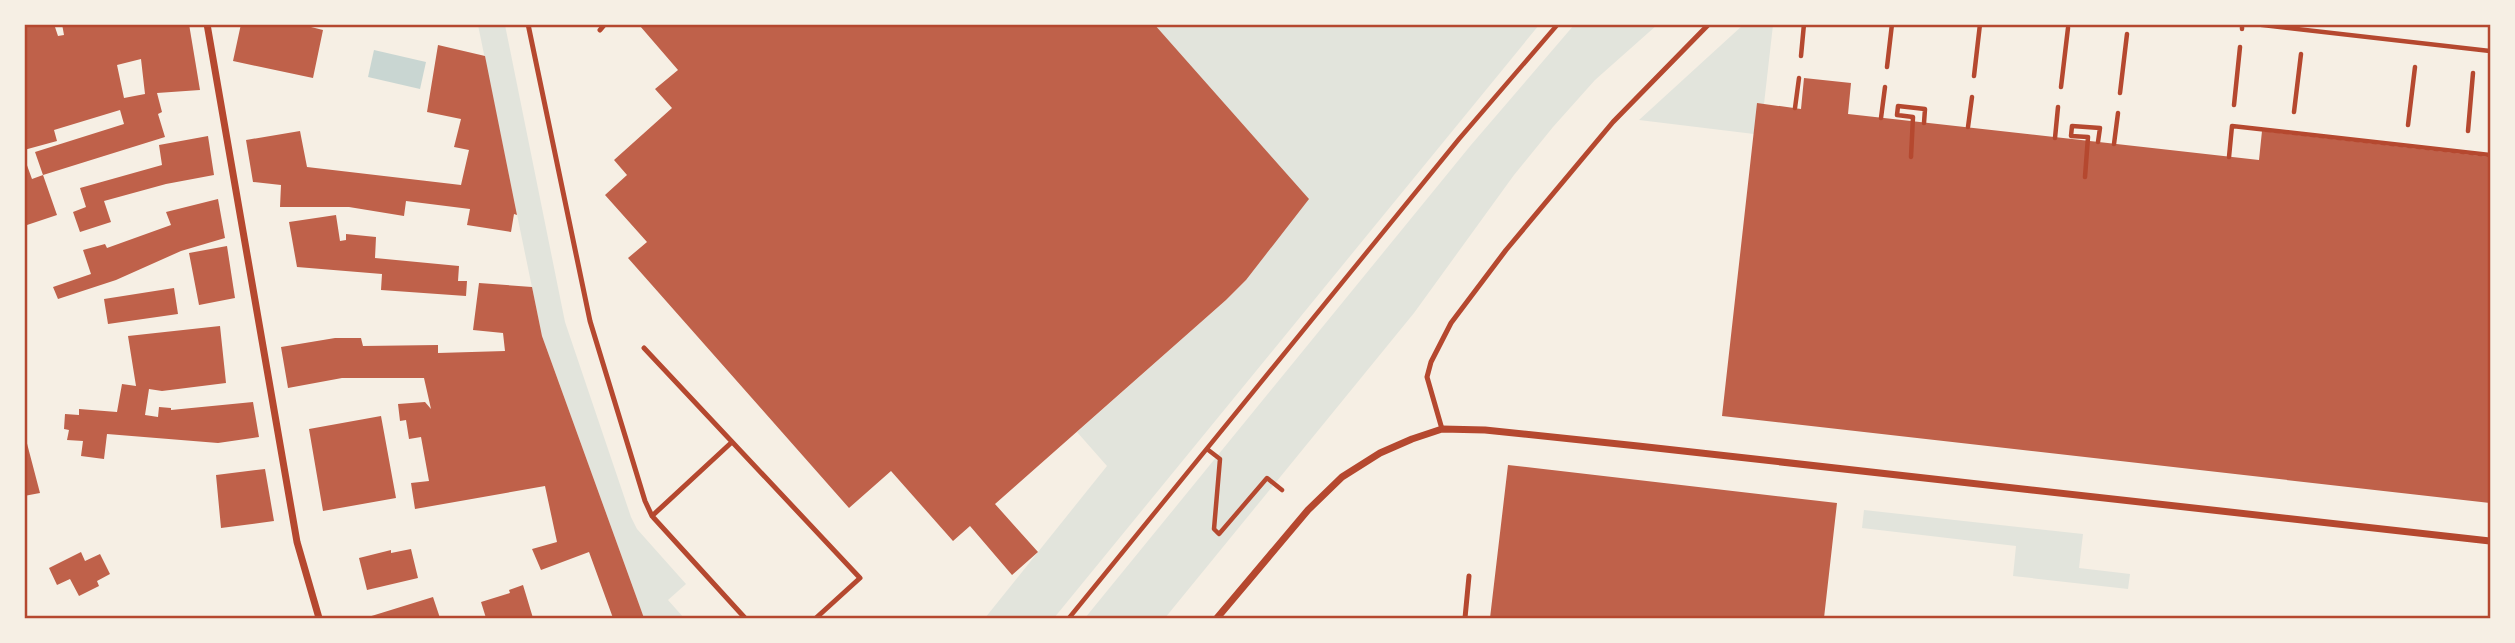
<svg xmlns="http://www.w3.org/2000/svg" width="2515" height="643" viewBox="0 0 2515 643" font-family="'Work Sans',sans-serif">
<rect width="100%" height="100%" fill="#f6efe4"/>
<path fill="#e2e4dc" d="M 478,25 L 505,25 L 565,322 L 631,517 L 637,529 L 686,584 L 668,600 L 684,618 L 644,618 L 542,336 Z
M 1154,25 L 1539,25 L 1054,618 L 985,618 L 1107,466 L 1077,432 L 1226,300 L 1246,280 Z
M 1574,25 L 1657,25 L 1595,80 L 1553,127 L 1514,175 L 1414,313 L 1165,618 L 1085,618 L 1471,145 Z
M 1743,25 L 1773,25 L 1764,104 L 1754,134 L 1639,120 Z
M 1864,510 L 2083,534 L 2079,568 L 2130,574 L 2128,589 L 2013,576 L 2016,546 L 1862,528 Z"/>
<path fill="#c9d6d2" d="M 374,50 L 426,62 L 420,89 L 368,77 Z"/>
<path fill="#bf614a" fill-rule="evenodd" d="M 24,24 L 54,24 L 58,36 L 64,35 L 62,24 L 189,24 L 200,90 L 157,93 L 162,112 L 158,114 L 165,137 L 43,175 L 57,215 L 24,226 L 24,157 L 32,179 L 43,175 L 35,152 L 124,124 L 120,110 L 54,130 L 57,141 L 24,150 ZM 141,59 L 145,94 L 124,98 L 117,65 Z
M 241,24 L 299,24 L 323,30 L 313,78 L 233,61 Z
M 642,24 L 1154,24 L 1309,199 L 1246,280 L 1226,300 L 995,504 L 1038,552 L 1012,575 L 970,526 L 953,541 L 891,471 L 849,508 L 628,258 L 647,242 L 605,195 L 627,175 L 614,160 L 672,108 L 655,89 L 678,70 L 640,26 Z
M 438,45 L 485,56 L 517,215 L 514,214 L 511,232 L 467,225 L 470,209 L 406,201 L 404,216 L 349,207 L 280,207 L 281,185 L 253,182 L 246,140 L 300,131 L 307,167 L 461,185 L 469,150 L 454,147 L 461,119 L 427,112 Z
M 1804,78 L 1851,83 L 1848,114 L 1866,116 L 2259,160 L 2262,131 L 2490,157 L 2490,503 L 1722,416 L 1757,103 L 1801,109 Z
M 208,136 L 214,175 L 166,184 L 104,201 L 111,222 L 80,232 L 73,212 L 86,207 L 80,188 L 162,165 L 159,145 Z
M 218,199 L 225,238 L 181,251 L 116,280 L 58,299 L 53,287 L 91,274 L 83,250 L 105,244 L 107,248 L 171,225 L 166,212 Z
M 336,215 L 340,241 L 346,240 L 346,234 L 376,237 L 375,258 L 459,266 L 458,281 L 467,281 L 466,296 L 381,290 L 382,274 L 297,267 L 289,222 Z
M 227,246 L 235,298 L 199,305 L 189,253 Z
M 479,283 L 532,287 L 542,336 L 644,618 L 613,618 L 589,552 L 541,570 L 532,549 L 557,542 L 545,486 L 415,509 L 411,483 L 429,481 L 421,437 L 409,439 L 406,420 L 400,421 L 398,404 L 425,402 L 431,409 L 424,378 L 342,378 L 288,388 L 281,347 L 335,338 L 361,338 L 363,346 L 438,345 L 438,353 L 505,351 L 503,333 L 473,330 Z
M 174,288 L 178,314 L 108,324 L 104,299 Z
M 220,326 L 226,383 L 162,391 L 149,389 L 145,415 L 158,417 L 159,407 L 171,408 L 171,410 L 253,402 L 259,437 L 218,443 L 107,434 L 104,459 L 81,456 L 83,441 L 67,440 L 69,430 L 64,429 L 65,414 L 79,415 L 79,409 L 117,412 L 122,384 L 136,386 L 128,336 Z
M 381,416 L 396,498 L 323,511 L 309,429 Z
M 24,432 L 40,493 L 24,496 Z
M 1508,465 L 1837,503 L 1824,618 L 1490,618 Z
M 265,469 L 274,521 L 221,528 L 216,475 Z
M 411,549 L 418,578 L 367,590 L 359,558 L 391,550 L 391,553 Z
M 81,552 L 85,561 L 100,554 L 110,574 L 97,581 L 99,586 L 79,596 L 70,579 L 57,585 L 49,568 Z
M 523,585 L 533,618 L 486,618 L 481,602 L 510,593 L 509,590 Z
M 433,597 L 440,618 L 365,618 Z"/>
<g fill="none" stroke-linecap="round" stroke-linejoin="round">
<path stroke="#b5482f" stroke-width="4.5" d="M 2254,24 L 2490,51
M 2242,29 L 2242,24
M 1801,56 L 1804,24
M 1887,67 L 1892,24
M 1974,76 L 1980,24
M 2061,87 L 2068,28
M 2120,93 L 2127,34
M 2234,105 L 2240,47
M 1795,108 L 1799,78
M 2294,112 L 2301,54
M 1881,118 L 1885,87
M 2408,125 L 2415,67
M 1968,127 L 1972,97
M 2468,131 L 2473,73
M 2055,138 L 2058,107
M 2114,144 L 2118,113
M 1911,157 L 1913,117 L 1897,115 L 1898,106 L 1925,109 L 1924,123
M 2229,157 L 2232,126 L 2490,155
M 2085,177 L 2088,137 L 2071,136 L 2072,126 L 2100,128 L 2098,142
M 1207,449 L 1220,459 L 1214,529 L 1219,534 L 1267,478 L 1282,490
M 1069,618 L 1459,139 L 1558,24"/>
<path stroke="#b5482f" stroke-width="5" d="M 528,24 L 590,321 L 645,501 L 652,516
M 600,30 L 605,24
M 644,348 L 860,578 L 816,618
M 1442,429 L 1427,377 L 1431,362 L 1451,323 L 1506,250 L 1613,122 L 1709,24
M 732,442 L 652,516 L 745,618
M 1465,618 L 1469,576"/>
<path stroke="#b5482f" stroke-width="7" d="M 207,24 L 297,542 L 319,618
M 1217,618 L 1308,510 L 1342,477 L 1380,453 L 1412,439 L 1442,429 L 1485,430 L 1638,446 L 2490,541"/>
</g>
<rect width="2515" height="643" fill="none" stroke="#f6efe4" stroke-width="52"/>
<rect x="26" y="26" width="2463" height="591" fill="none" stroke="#b5482f" stroke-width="2.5"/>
</svg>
